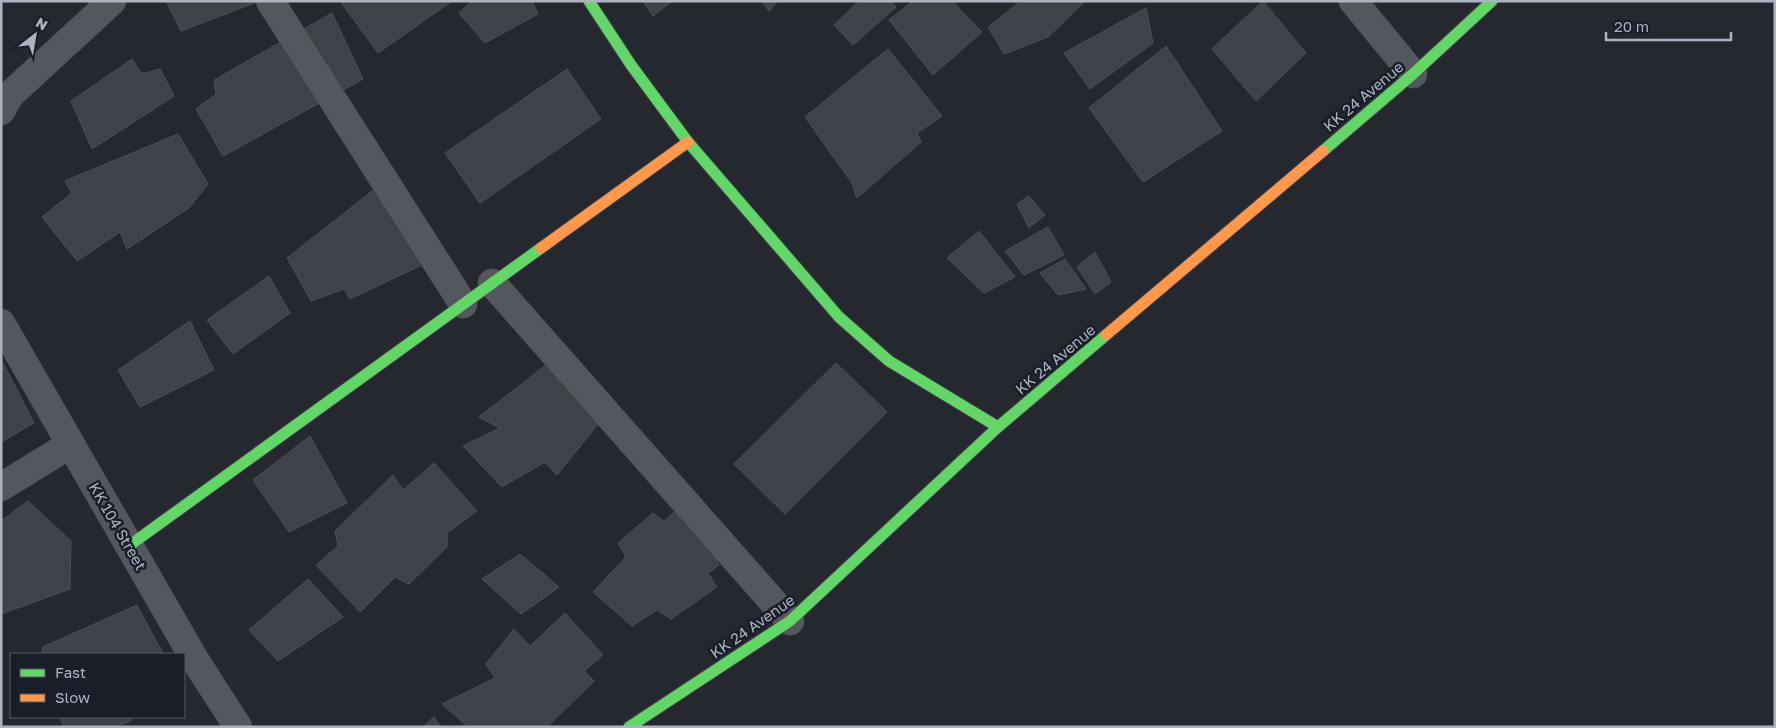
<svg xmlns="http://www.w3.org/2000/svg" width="1776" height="728" viewBox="0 0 1776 728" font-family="'Golos Text',sans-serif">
<rect width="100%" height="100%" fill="#25282f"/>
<path fill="#3f4248" stroke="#4c5057" d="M 166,1 L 257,1 L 257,2 L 181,31 Z
M 340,1 L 452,1 L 378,53 Z
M 472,1 L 532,1 L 538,14 L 485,43 L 459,13 Z
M 643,1 L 672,1 L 653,16 Z
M 761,1 L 778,1 L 769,11 Z
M 859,1 L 891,1 L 896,7 L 853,45 L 834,25 Z
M 913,1 L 952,1 L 982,32 L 933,75 L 889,20 Z
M 1021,1 L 1085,1 L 1048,37 L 1004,54 L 988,27 Z
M 1263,1 L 1306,53 L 1256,101 L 1212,49 Z
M 1146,8 L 1153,43 L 1090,89 L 1064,53 Z
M 332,13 L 363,79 L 223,156 L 196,109 L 216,94 L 214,80 Z
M 1166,46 L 1222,131 L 1143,182 L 1089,108 Z
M 888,49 L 942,116 L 917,133 L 921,142 L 857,198 L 852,183 L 805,117 Z
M 132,59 L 142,74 L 160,69 L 174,96 L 92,149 L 71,101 Z
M 567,69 L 601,119 L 480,203 L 445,153 Z
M 178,134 L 208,184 L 189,208 L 127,249 L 120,232 L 77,261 L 42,217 L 72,193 L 65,181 Z
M 376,188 L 426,263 L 350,299 L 344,289 L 311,301 L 287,258 Z
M 1029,196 L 1045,215 L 1029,228 L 1017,204 Z
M 1048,227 L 1064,255 L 1024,275 L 1005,251 Z
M 979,231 L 1015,277 L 984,293 L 947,258 Z
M 1095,252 L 1111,282 L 1095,294 L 1077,267 Z
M 1065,259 L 1086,289 L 1058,295 L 1040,273 Z
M 269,276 L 290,313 L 233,354 L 207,320 Z
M 190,321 L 214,370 L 140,407 L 118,370 Z
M 1,359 L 34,423 L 1,442 Z
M 836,363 L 887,412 L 785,514 L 734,464 Z
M 546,365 L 599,423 L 557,475 L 545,462 L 502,487 L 463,446 L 500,428 L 479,417 Z
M 310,436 L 347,503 L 289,532 L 253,480 Z
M 434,463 L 477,511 L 447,533 L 447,547 L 409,584 L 395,577 L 360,612 L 316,565 L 338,546 L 335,531 L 393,475 L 403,490 Z
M 28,501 L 71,541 L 70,589 L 1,614 L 1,521 Z
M 685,502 L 719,565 L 708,573 L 717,587 L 671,619 L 657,610 L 632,626 L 593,592 L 626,557 L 618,543 L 653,513 L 664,521 Z
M 520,554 L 559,587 L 521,614 L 482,579 Z
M 308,579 L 343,617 L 278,661 L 249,630 Z
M 137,605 L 163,654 L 42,654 L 43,647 Z
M 565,613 L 603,655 L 584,671 L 594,681 L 547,727 L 468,727 L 442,704 L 495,678 L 486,664 L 514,629 L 530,646 Z
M 60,717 L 131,717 L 131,721 L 115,727 L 64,727 Z
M 434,717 L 441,727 L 423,727 Z"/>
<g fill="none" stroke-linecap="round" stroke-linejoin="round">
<g stroke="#414348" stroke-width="29">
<path id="street" d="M 270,1 L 463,304
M 1353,1 L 1413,74
M 1,111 L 10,95 L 112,1
M 492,283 L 790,621
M 1,323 L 195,660 L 238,727
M 1,487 L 71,444"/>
</g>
<g stroke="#414348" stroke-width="13">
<path id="fast" d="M 589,1 L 631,65 L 688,142 L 839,317 L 889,361 L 998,427
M 1323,151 L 1413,74 L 1492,1
M 130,545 L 541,248
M 629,727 L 790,621 L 998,427 L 1106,335"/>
</g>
<g stroke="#414348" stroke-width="13">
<path id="slow" d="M 541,248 L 688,142
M 1106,335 L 1323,151"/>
</g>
<use href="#street" stroke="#54575e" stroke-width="28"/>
<use href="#fast" stroke="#63d668" stroke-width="11"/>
<use href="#slow" stroke="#ff974d" stroke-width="11"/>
</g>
<g text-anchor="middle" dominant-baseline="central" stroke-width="5" stroke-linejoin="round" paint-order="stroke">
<g font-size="15" fill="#aeb3c1" stroke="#191e28">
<text transform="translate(1363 96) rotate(-40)">KK 24 Avenue</text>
<text transform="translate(1055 359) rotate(-40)">KK 24 Avenue</text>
<text transform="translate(118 526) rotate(60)">KK 104 Street</text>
<text transform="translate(752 626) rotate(-35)">KK 24 Avenue</text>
</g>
</g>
<rect width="1776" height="728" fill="none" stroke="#aeb3c1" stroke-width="5"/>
<rect x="10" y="653" width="175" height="65" fill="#191e28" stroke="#555a65"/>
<rect x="20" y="669" width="25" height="8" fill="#63d668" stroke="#555a65"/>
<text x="55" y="678" font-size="15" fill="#aeb3c1">Fast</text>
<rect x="20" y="694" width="25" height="8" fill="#ff974d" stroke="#555a65"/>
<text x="55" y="703" font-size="15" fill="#aeb3c1">Slow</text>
<g transform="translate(35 35) rotate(31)" stroke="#191e28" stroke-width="4" paint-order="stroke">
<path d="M0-4L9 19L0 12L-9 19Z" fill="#aeb3c1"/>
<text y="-8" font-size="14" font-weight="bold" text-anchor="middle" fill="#aeb3c1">N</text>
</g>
<path d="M1606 32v8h125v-8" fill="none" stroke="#aeb3c1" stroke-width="2.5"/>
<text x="1614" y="32" font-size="15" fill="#aeb3c1" stroke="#191e28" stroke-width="4" paint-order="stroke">20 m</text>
</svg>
